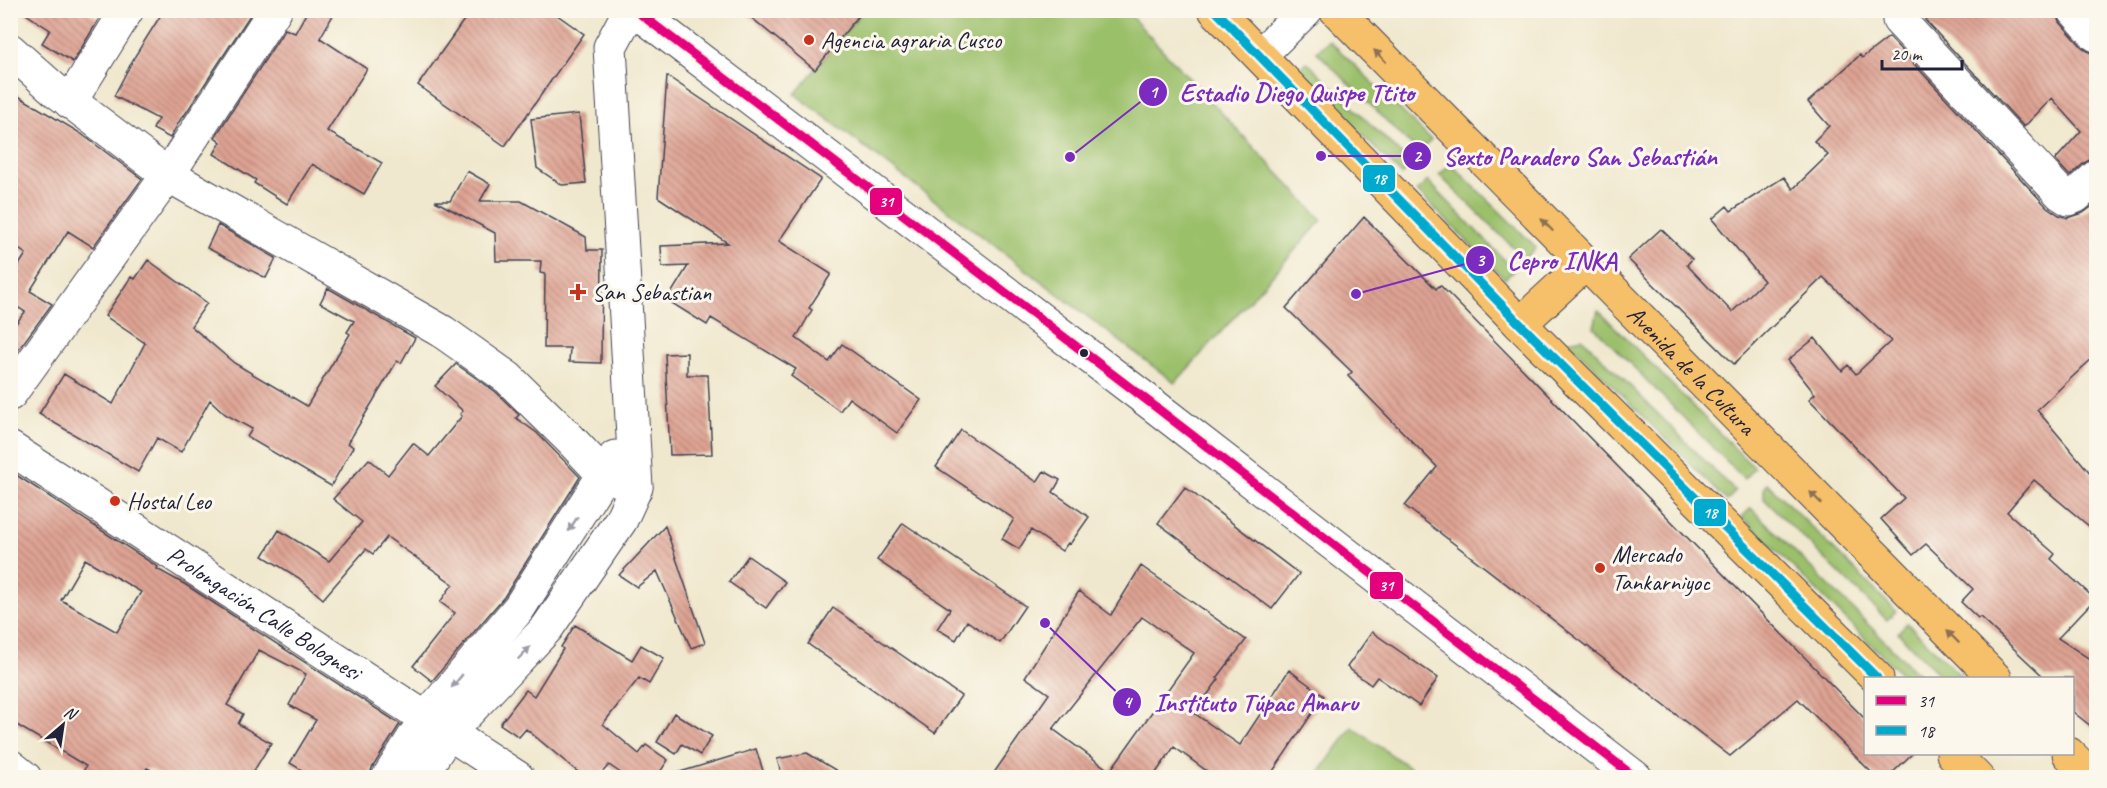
<svg xmlns="http://www.w3.org/2000/svg" width="2107" height="788" viewBox="0 0 2107 788" font-family="Caveat,sans-serif">
<defs>
<pattern id="building-back-hatch" width="6" height="6" patternUnits="userSpaceOnUse" patternTransform="scale(1.5)"><rect width="6" height="6" fill="#dea393"/><path d="M-1 5l2 2M0 0l6 6M5-1l2 2" fill="none" stroke="#b48479"/></pattern>
</defs>
<rect width="100%" height="100%" fill="#fbf7ec"/>
<filter id="ink" filterUnits="userSpaceOnUse"><feTurbulence type="fractalNoise" baseFrequency=".0167" numOctaves="2"/><feDisplacementMap in="SourceGraphic" scale="12" xChannelSelector="R" yChannelSelector="G"/><feConvolveMatrix kernelMatrix="1 2 1 2 8 2 1 2 1" color-interpolation-filters="sRGB"/></filter>
<filter id="wash" filterUnits="userSpaceOnUse"><feTurbulence type="fractalNoise" baseFrequency=".008" numOctaves="4" result="noise"/><feDisplacementMap in="SourceGraphic" scale="24" xChannelSelector="R" yChannelSelector="G"/><feGaussianBlur stdDeviation="1.35" result="paint"/><feColorMatrix in="noise" values="0 0 0 0 0 0 0 0 0 0 0 0 0 0 0 0 0 1.4 0 .05"/><feComposite in="paint" operator="in"/></filter>
<g filter="url(#wash)">
<rect width="100%" height="100%" fill="#f0e8ce"/>
<path fill="#9bc06a" stroke="#5e7152" stroke-width="1.5" d="M 863,11 L 1126,11 L 1322,220 L 1175,383 L 795,94 Z
M 1329,40 L 1431,140 L 1419,153 L 1317,52 Z
M 1307,62 L 1412,165 L 1402,175 L 1298,71 Z
M 1451,164 L 1536,247 L 1525,259 L 1439,175 Z
M 1428,181 L 1514,270 L 1505,279 L 1417,191 Z
M 1598,310 L 1754,468 L 1744,479 L 1594,327 Z
M 1582,338 L 1735,491 L 1727,501 L 1568,341 Z
M 1767,483 L 1896,611 L 1887,620 L 1764,499 L 1764,487 Z
M 1751,508 L 1922,678 L 1905,678 L 1742,517 Z
M 1907,623 L 1963,678 L 1943,678 L 1898,633 Z
M 1352,727 L 1413,770 L 1408,777 L 1316,777 Z"/>
<g id="blocks">
<path fill="url(#building-back-hatch)" fill-rule="evenodd" d="M 20,10 L 86,10 L 99,19 L 73,62 L 42,43 L 50,30 Z
M 164,10 L 252,12 L 184,116 L 183,115 L 170,138 L 153,129 L 158,119 L 114,96 L 135,56 Z
M 308,10 L 336,10 L 320,38 L 367,69 L 327,131 L 382,163 L 364,194 L 312,164 L 287,204 L 254,183 L 256,180 L 214,154 L 221,142 L 215,137 L 285,29 L 295,33 Z
M 471,10 L 550,10 L 584,34 L 505,146 L 418,85 Z
M 742,10 L 863,10 L 815,70 Z
M 1934,10 L 2056,10 L 2060,22 L 2082,47 L 2089,52 L 2097,53 L 2097,159 L 2091,159 L 2084,163 L 2070,176 L 2055,160 L 2081,131 L 2052,98 L 2024,127 L 1925,20 Z
M 1889,37 L 2047,207 L 2059,215 L 2068,218 L 2083,213 L 2094,205 L 2097,208 L 2097,354 L 2037,410 L 2097,481 L 2097,533 L 2034,480 L 2007,512 L 2055,554 L 2051,559 L 2095,599 L 2058,638 L 2097,664 L 2097,731 L 2073,712 L 2073,678 L 2045,678 L 1980,617 L 1978,618 L 1961,602 L 1973,589 L 1926,544 L 1913,555 L 1881,519 L 1904,498 L 1809,399 L 1815,394 L 1788,360 L 1815,338 L 1842,371 L 1848,365 L 1856,374 L 1891,341 L 1823,277 L 1734,364 L 1628,259 L 1661,229 L 1692,259 L 1687,265 L 1732,312 L 1764,281 L 1712,219 L 1727,206 L 1731,211 L 1784,177 L 1793,189 L 1828,155 L 1814,141 L 1829,126 L 1808,102 L 1860,55 L 1862,58 Z
M 667,76 L 821,179 L 779,241 L 831,274 L 809,308 L 812,310 L 796,338 L 829,362 L 842,344 L 921,400 L 897,433 L 849,398 L 840,411 L 791,376 L 796,369 L 711,318 L 707,325 L 667,300 L 688,266 L 662,267 L 661,246 L 728,243 L 658,197 Z
M 10,91 L 80,133 L 142,179 L 93,247 L 68,231 L 30,291 L 52,304 L 10,361 L 10,331 L 25,312 L 19,308 L 10,321 L 10,279 L 26,254 L 10,243 Z
M 579,114 L 586,183 L 562,185 L 537,168 L 531,119 Z
M 467,171 L 490,184 L 480,201 L 521,201 L 586,237 L 587,250 L 602,250 L 601,363 L 569,362 L 570,348 L 544,348 L 545,274 L 540,273 L 541,261 L 496,261 L 495,233 L 435,201 L 450,201 Z
M 1364,217 L 1436,289 L 1440,285 L 1866,720 L 1866,753 L 1913,753 L 1888,777 L 1876,777 L 1798,699 L 1730,756 L 1405,506 L 1437,467 L 1348,376 L 1352,372 L 1286,308 Z
M 218,225 L 276,258 L 266,278 L 207,248 Z
M 148,260 L 207,303 L 191,326 L 234,363 L 307,406 L 350,334 L 347,332 L 354,321 L 320,303 L 328,288 L 415,338 L 401,363 L 397,361 L 348,443 L 353,447 L 331,486 L 247,437 L 252,429 L 225,414 L 210,400 L 181,452 L 157,438 L 138,472 L 39,414 L 64,374 L 113,404 L 145,343 L 105,316 L 131,277 L 135,279 Z
M 687,353 L 687,375 L 708,375 L 712,454 L 670,455 L 665,354 Z
M 456,364 L 496,392 L 519,415 L 516,418 L 537,433 L 580,477 L 504,597 L 432,681 L 413,666 L 455,613 L 440,602 L 453,584 L 387,537 L 373,554 L 366,549 L 323,599 L 299,578 L 263,556 L 279,530 L 329,561 L 362,522 L 333,499 L 369,459 L 388,475 L 413,443 L 429,456 L 462,416 L 460,414 L 463,411 L 435,386 Z
M 961,430 L 1037,482 L 1044,471 L 1060,480 L 1053,492 L 1089,517 L 1070,544 L 1068,543 L 1062,551 L 1031,530 L 1019,549 L 1002,539 L 1014,519 L 936,467 Z
M 10,471 L 158,567 L 157,569 L 186,585 L 400,724 L 372,768 L 369,777 L 313,777 L 290,763 L 316,720 L 289,705 L 306,674 L 259,650 L 227,705 L 243,714 L 238,724 L 271,743 L 250,777 L 165,777 L 147,768 L 142,777 L 80,777 L 86,766 L 10,721 ZM 85,559 L 141,592 L 117,632 L 61,600 Z
M 1185,487 L 1299,574 L 1272,609 L 1158,523 Z
M 903,523 L 1025,606 L 1000,643 L 967,621 L 956,640 L 937,629 L 950,609 L 877,560 Z
M 665,526 L 705,643 L 691,648 L 657,571 L 637,587 L 619,575 Z
M 748,556 L 785,582 L 766,608 L 729,582 Z
M 1141,566 L 1246,640 L 1217,678 L 1219,679 L 1194,713 L 1240,745 L 1289,670 L 1324,696 L 1269,777 L 1215,777 L 1174,747 L 1153,777 L 991,777 L 1049,694 L 1025,677 L 1079,591 L 1111,615 ZM 1142,617 L 1194,653 L 1110,771 L 1053,729 Z
M 833,608 L 961,696 L 935,733 L 808,644 Z
M 575,625 L 632,660 L 641,645 L 664,658 L 649,684 L 639,678 L 603,724 L 639,754 L 646,745 L 668,760 L 660,772 L 667,777 L 624,777 L 625,776 L 609,765 L 598,777 L 584,777 L 526,729 L 519,737 L 500,724 L 526,690 L 534,696 L 563,649 L 561,647 Z
M 1372,632 L 1438,678 L 1419,706 L 1377,677 L 1371,685 L 1347,667 Z
M 674,713 L 712,736 L 700,755 L 682,744 L 676,754 L 657,742 Z
M 756,749 L 765,777 L 681,777 L 680,772 Z
M 807,753 L 847,777 L 782,777 L 777,759 Z"/>
</g>
</g>
<g filter="url(#ink)">
<use href="#blocks" fill-opacity="0" stroke="#414051" stroke-width="1.5"/>
<g fill="none" stroke-linecap="round" stroke-linejoin="round">
<g stroke="#414051" stroke-width="35">
<g id="minor">
<path d="M 635,10 L 1157,408 L 1636,778"/>
<path d="M 1900,10 L 1899,20 L 2061,194 L 2069,199 L 2076,196 L 2096,177"/>
<path d="M 2074,10 L 2096,35"/>
<path d="M 10,50 L 55,90 L 168,175 L 443,332 L 508,378 L 570,439 L 603,474 L 636,487"/>
<path d="M 1260,55 L 1306,10"/>
<path d="M 70,102 L 127,10"/>
<path d="M 10,394 L 168,175 L 275,10"/>
<path id="s1" d="M 10,448 L 518,778"/>
<path d="M 10,766 L 25,778"/>
<path d="M 388,778 L 426,718 L 519,608 L 615,457"/>
<path d="M 419,778 L 449,732 L 547,628 L 621,520 L 636,487 L 610,47 L 630,10"/>
</g>
</g>
<g stroke="#414051" stroke-width="35">
<g id="highway">
<path d="M 1215,10 L 1520,324 L 1877,678"/>
<path id="s2" d="M 1336,10 L 1995,678"/>
<path d="M 1520,324 L 1585,264"/>
<path d="M 1953,754 L 1977,778"/>
<path d="M 2069,754 L 2093,778"/>
</g>
</g>
<use href="#minor" stroke="#fff" stroke-width="33"/>
<use href="#highway" stroke="#f6c06b" stroke-width="33"/>
<g stroke="#fbf7ec" stroke-width="14">
<path id="bus-1" d="M 635,10 L 1157,408 L 1636,778"/>
</g>
<g stroke="#fbf7ec" stroke-width="14">
<path id="bus-2" d="M 1215,10 L 1520,324 L 1877,678"/>
</g>
<use href="#bus-1" stroke="#e5007d" stroke-width="9"/>
<use href="#bus-2" stroke="#00a9ce" stroke-width="9"/>
</g>
<defs><path id="oneway-solid" d="M-6-.8H1V-3.2L6.5 0L1 3.2V.8H-6Z" transform="scale(1.5)"/></defs>
<g fill="#8c7153">
<use href="#oneway-solid" transform="translate(1380 56) rotate(-135)"/>
<use href="#oneway-solid" transform="translate(1547 225) rotate(-134)"/>
<use href="#oneway-solid" transform="translate(1816 498) rotate(-135)"/>
<use href="#oneway-solid" transform="translate(1953 637) rotate(-135)"/>
</g>
<g fill="#9c9ca7">
<use href="#oneway-solid" transform="translate(573 524) rotate(123)"/>
<use href="#oneway-solid" transform="translate(524 653) rotate(-46)"/>
<use href="#oneway-solid" transform="translate(457 681) rotate(130)"/>
</g>
</g>
<g fill="#c8321e" stroke="#fbf7ec" stroke-width="2">
<circle cx="809" cy="40" r="6"/>
<path d="M575 283h6v6h6v6h-6v6h-6v-6h-6v-6h6z"/>
<circle cx="115" cy="501" r="6"/>
<circle cx="1600" cy="568" r="6"/>
</g>
<circle fill="#22223b" stroke="#fbf7ec" stroke-width="2" cx="1084" cy="353" r="5"/>
<g text-anchor="middle" dominant-baseline="central" stroke-width="6" stroke-linejoin="round" paint-order="stroke">
<g font-size="24" fill="#22223b" stroke="#fbf7ec" text-anchor="start">
<text x="821" y="40">Agencia agraria Cusco</text>
<text x="592" y="292">San Sebastian</text>
<text x="127" y="501">Hostal Leo</text>
<text x="1612" y="554">Mercado<tspan x="1612" dy="28">Tankarniyoc</tspan></text>
</g>
<g font-size="24" fill="#22223b" stroke="#fbf7ec">
<text stroke="none"><textPath href="#s2" startOffset="506">Avenida de la Cultura</textPath></text>
<text stroke="none"><textPath href="#s1" startOffset="303">Prolongación Calle Bolognesi</textPath></text>
</g>
</g>
<path fill="none" stroke="#7b2cbf" stroke-width="2" d="M1070 157L1153 92M1321 156L1417 156M1356 294L1480 260M1045 623L1127 702"/>
<g fill="#7b2cbf" stroke="#fbf7ec" stroke-width="2">
<circle cx="1070" cy="157" r="6"/>
<circle cx="1321" cy="156" r="6"/>
<circle cx="1356" cy="294" r="6"/>
<circle cx="1045" cy="623" r="6"/>
<circle cx="1153" cy="92" r="15"/>
<circle cx="1417" cy="156" r="15"/>
<circle cx="1480" cy="260" r="15"/>
<circle cx="1127" cy="702" r="15"/>
</g>
<g font-size="18" text-anchor="middle" font-weight="bold" fill="#fff">
<text x="1153" y="98">1</text>
<text x="1417" y="162">2</text>
<text x="1480" y="266">3</text>
<text x="1127" y="708">4</text>
</g>
<g font-size="26" text-anchor="middle" font-weight="bold" fill="#7b2cbf" stroke="#fbf7ec" stroke-width="6" stroke-linejoin="round" paint-order="stroke">
<text x="1297" y="101">Estadio Diego Quispe Ttito</text>
<text x="1580" y="165">Sexto Paradero San Sebastián</text>
<text x="1562" y="269">Cepro INKA</text>
<text x="1256" y="711">Instituto Túpac Amaru</text>
</g>
<g stroke="#fbf7ec" stroke-width="2">
<rect x="1362" y="164" width="34" height="29" rx="6" fill="#00a9ce"/>
<rect x="869" y="187" width="34" height="29" rx="6" fill="#e5007d"/>
<rect x="1693" y="498" width="34" height="29" rx="6" fill="#00a9ce"/>
<rect x="1369" y="571" width="35" height="29" rx="6" fill="#e5007d"/>
</g>
<g font-size="16" text-anchor="middle" font-weight="bold" fill="#fff">
<text x="1379" y="184">18</text>
<text x="886" y="207">31</text>
<text x="1710" y="518">18</text>
<text x="1386" y="591">31</text>
</g>
<rect width="2107" height="788" fill="none" stroke="#fbf7ec" stroke-width="36"/>
<rect x="1864" y="677" width="210" height="78" fill="#fbf7ec" stroke="#a4a2a5" stroke-width="1.5"/>
<rect x="1876" y="696" width="30" height="9" fill="#e5007d" stroke="#a4a2a5" stroke-width="1.5"/>
<text x="1918" y="707" font-size="18" fill="#22223b">31</text>
<rect x="1876" y="726" width="30" height="9" fill="#00a9ce" stroke="#a4a2a5" stroke-width="1.5"/>
<text x="1918" y="737" font-size="18" fill="#22223b">18</text>
<g transform="translate(63 725) rotate(29)" stroke="#fbf7ec" stroke-width="4.5" paint-order="stroke">
<path d="M0-4.5L10 22L0 15L-10 22Z" fill="#22223b"/>
<text y="-9" font-size="16" font-weight="bold" text-anchor="middle" fill="#22223b">N</text>
</g>
<path d="M1882 60v9h80v-9" fill="none" stroke="#22223b" stroke-width="3"/>
<text x="1891" y="60" font-size="18" fill="#22223b" stroke="#fbf7ec" stroke-width="4.5" paint-order="stroke">20 m</text>
</svg>
